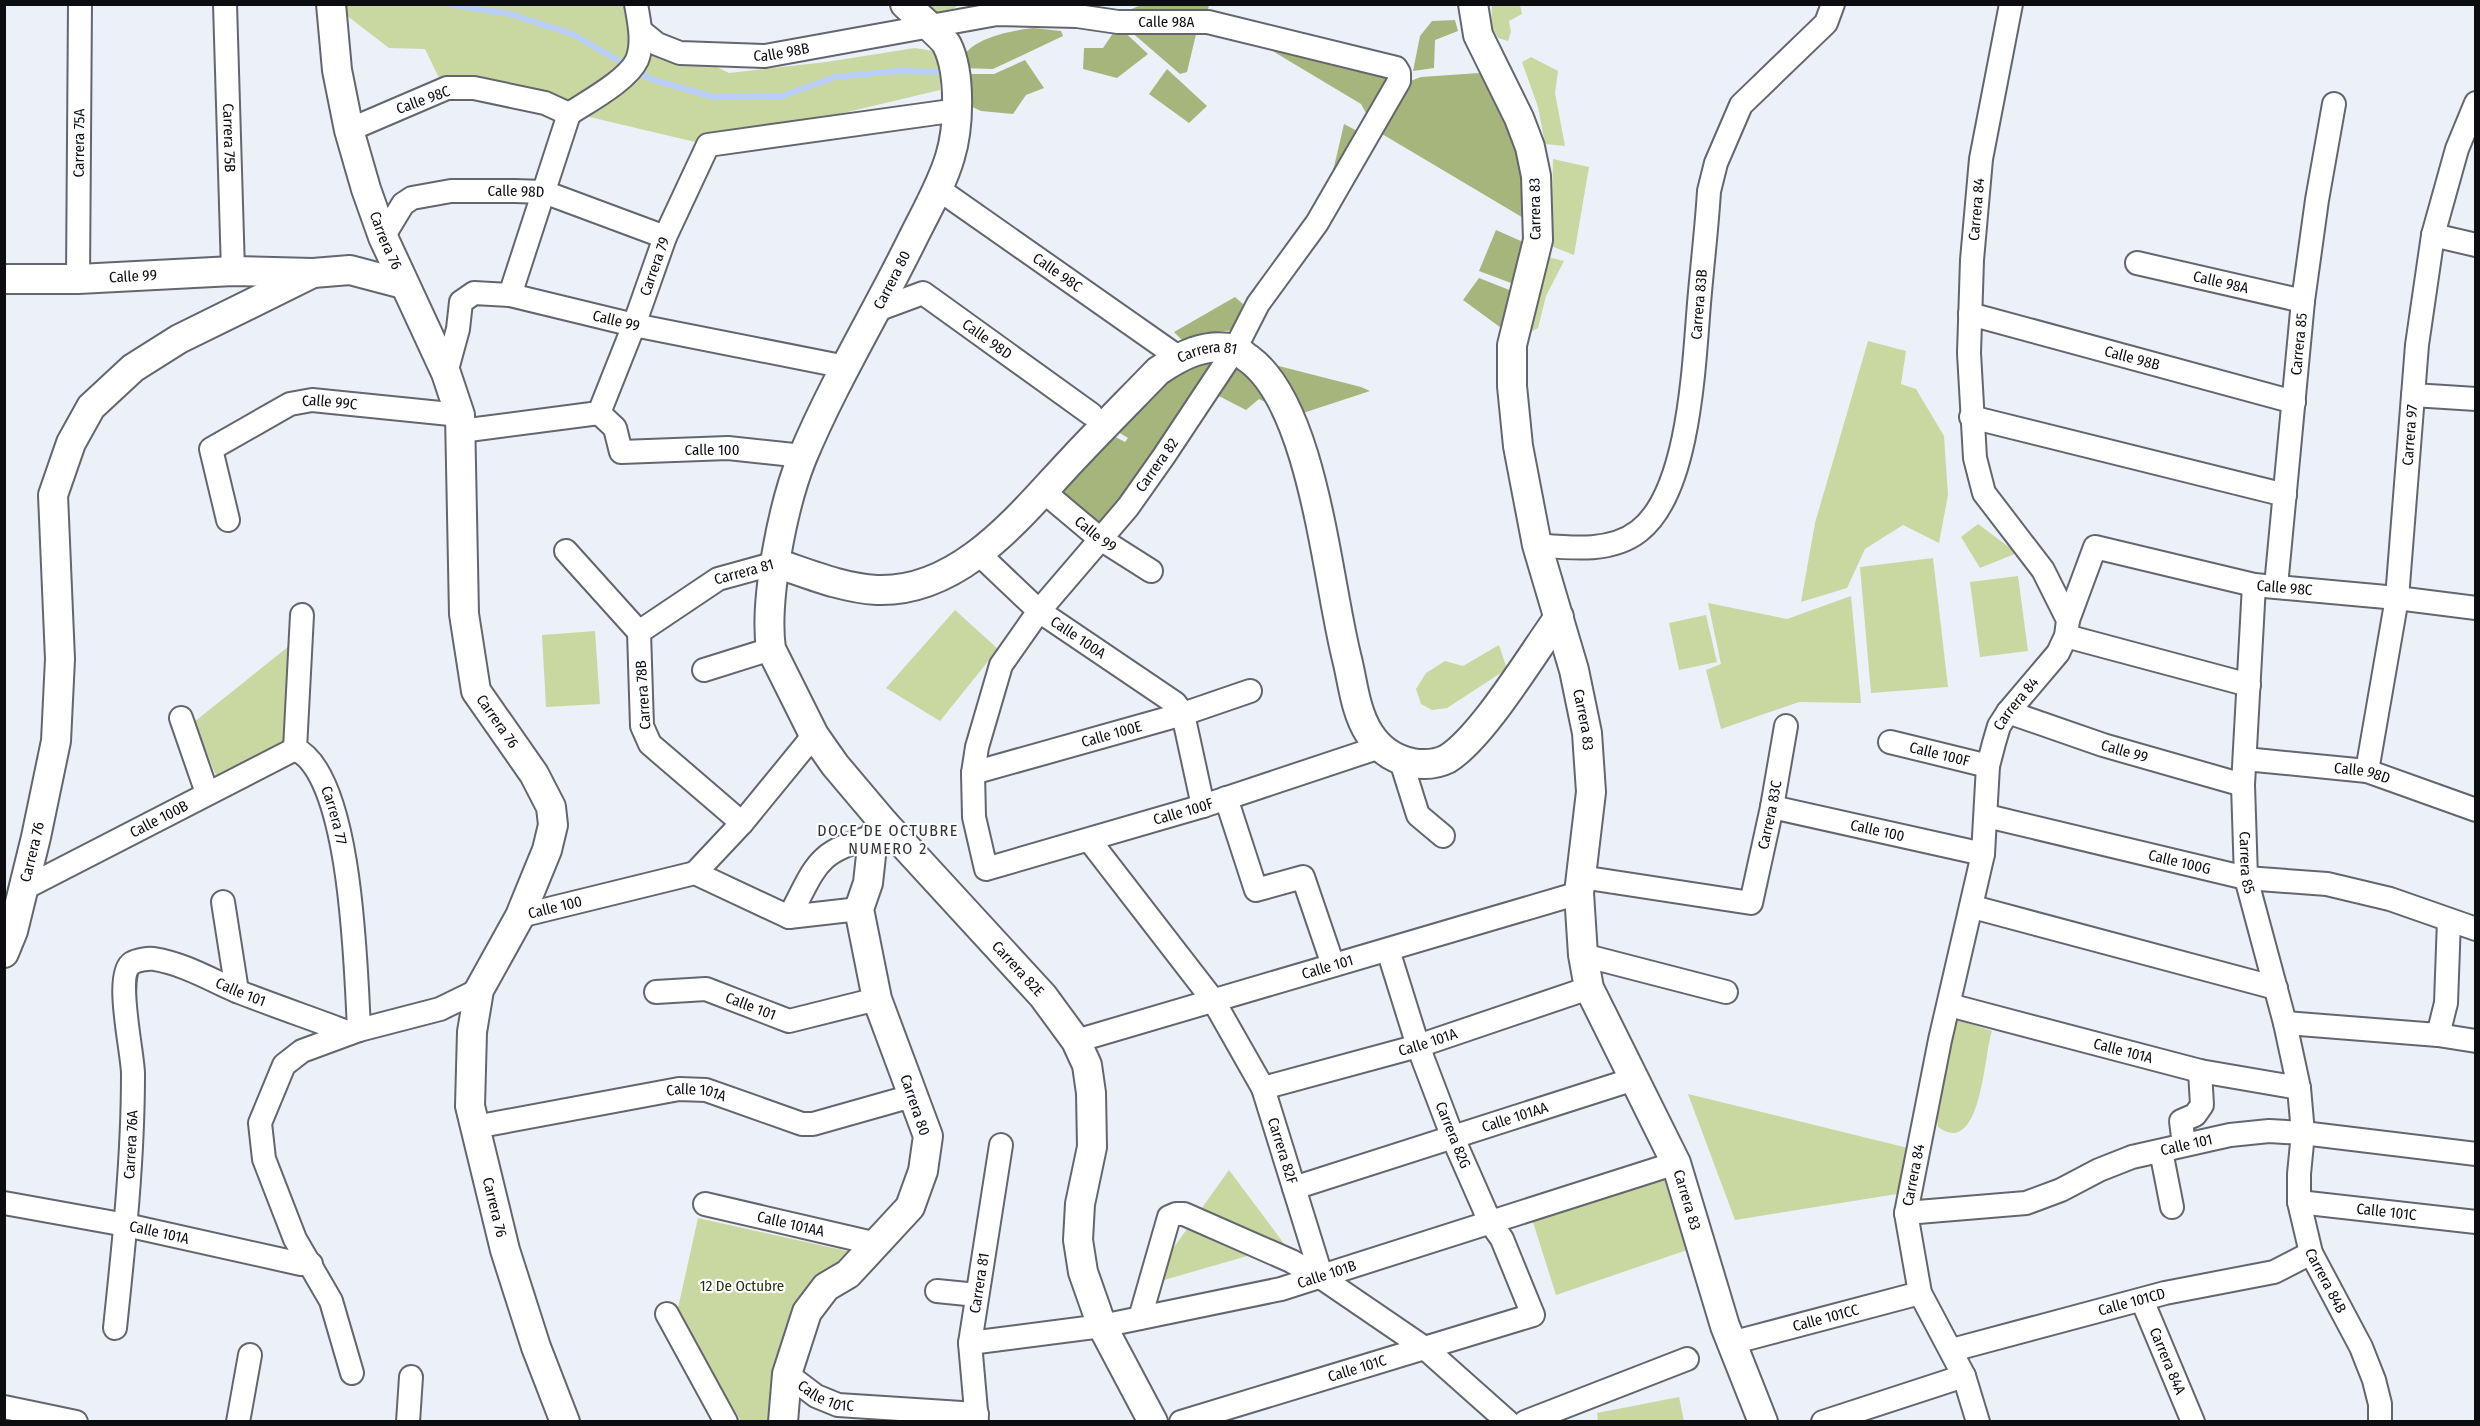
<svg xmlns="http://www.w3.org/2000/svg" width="2480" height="1426" viewBox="0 0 2480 1426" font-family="'Fira Sans Condensed',sans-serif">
<rect width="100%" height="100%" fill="#ecf0f8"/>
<path fill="#c9d8a1" d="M 333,5 L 636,5 L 641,31 L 729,73 L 826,62 L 915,48 L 940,52 L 940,90 L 708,145 L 441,82 L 425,49 L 389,48 Z
M 924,5 L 959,5 L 946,13 L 934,14 Z
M 1492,5 L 1520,5 L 1522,14 L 1509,21 L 1511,32 L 1508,41 L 1498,38 L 1491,26 Z
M 1531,57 L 1558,71 L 1555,93 L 1565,146 L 1545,144 L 1538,107 L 1522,62 Z
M 1553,159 L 1589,167 L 1574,255 L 1551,246 Z
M 1548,257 L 1564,261 L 1546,296 L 1538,328 L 1519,338 Z
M 1868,341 L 1906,351 L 1901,384 L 1916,389 L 1944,436 L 1948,495 L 1939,543 L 1903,525 L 1865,549 L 1847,588 L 1801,602 L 1815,523 Z
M 1978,524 L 2017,553 L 1980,568 L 1961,537 Z
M 1933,558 L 1948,687 L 1871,693 L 1860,567 Z
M 2018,576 L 2028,651 L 1980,657 L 1970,582 Z
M 1851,596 L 1861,703 L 1799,702 L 1721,729 L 1706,670 L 1721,664 L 1708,603 L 1787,619 Z
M 955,610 L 998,649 L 940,721 L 886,688 Z
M 1706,615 L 1717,662 L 1679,670 L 1669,623 Z
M 595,631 L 600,704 L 546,707 L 542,635 Z
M 1499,645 L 1507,669 L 1447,708 L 1432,710 L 1421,704 L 1416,689 L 1426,673 L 1445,661 L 1463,666 Z
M 289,646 L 286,739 L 219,783 L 194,722 Z
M 1953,1018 L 1992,1031 C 1984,1052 1982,1159 1938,1127 L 1936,1112 Z
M 1688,1094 L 1912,1149 L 1897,1194 L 1735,1220 Z
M 1229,1170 L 1285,1245 L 1147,1285 Z
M 1666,1176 L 1690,1249 L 1556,1295 L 1532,1219 Z
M 698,1218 L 851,1252 C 780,1308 781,1337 768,1421 L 741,1421 L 676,1317 Z
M 1679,1397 L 1684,1421 L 1598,1421 L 1597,1413 Z"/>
<path fill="#a6b57c" d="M 1141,5 L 1209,5 L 1206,19 L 1127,11 Z
M 1455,20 L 1458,31 L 1435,40 L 1434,68 L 1413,71 L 1420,36 L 1432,21 Z
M 1122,24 L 1198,26 L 1187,72 L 1180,74 Z
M 1118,26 L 1148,54 L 1117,78 L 1083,69 L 1084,48 L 1103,48 Z
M 1033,28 L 1061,31 L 1063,36 L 993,69 L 959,68 C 962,39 1010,31 1033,28 Z
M 1256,41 L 1391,75 L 1367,115 L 1361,104 Z
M 1025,60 L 1044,88 L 1026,95 L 1013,114 L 981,111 L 966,104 L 959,74 L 994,74 Z
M 1167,69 L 1207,106 L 1189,123 L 1149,94 Z
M 1479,73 L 1508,116 L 1522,148 L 1530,222 L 1377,131 L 1405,83 L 1421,77 Z
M 1344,124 L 1363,134 L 1330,184 Z
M 1496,230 L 1528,244 L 1519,286 L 1479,271 Z
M 1479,278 L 1517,293 L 1508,333 L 1463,300 Z
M 1235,297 L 1243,304 L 1234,330 L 1206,333 L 1183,341 L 1174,332 Z
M 1227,357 L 1108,528 L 1049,491 L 1106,432 L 1125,442 L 1128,438 L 1110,427 L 1187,365 Z
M 1235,357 L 1279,409 L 1259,399 L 1246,410 L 1213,393 Z
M 1259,361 L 1361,387 L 1370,391 L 1294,416 Z"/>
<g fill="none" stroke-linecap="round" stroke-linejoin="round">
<path stroke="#b9cef8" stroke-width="6" d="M 448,4 L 510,14 L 572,34 L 651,79 L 713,97 L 782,96 L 835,77 L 898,71 L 943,72"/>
<g stroke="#63666d" stroke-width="26">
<g id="minor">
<path id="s1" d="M 225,4 L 233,271"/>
<path id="s2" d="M 641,31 L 657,44 L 680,53 L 765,56 L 997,14 L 1077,16 L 1118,22 L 1208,22 L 1396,68 L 1399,73 L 1399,81 L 1317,223 L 1258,304 L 1235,349 L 1164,456 L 1128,507 L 1039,611 L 1001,665 L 977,747 L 973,773 L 974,817 L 986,869 L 1203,806 L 1380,747"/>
<path d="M 569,114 C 587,102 628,80 637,60 C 644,43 639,21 636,4"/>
<path d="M 349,130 L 447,88 L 474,88 L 545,103 L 569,114"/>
<path id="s3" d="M 937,188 L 1178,357"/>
<path d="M 2433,235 L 2476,245"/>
<path id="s4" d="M 383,237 L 403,204 L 412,198 L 451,191 L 515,191 L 544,192 L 665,237"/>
<path id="s5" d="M 2137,263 L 2303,301"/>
<path id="s6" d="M 78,279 L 80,4"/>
<path d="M 510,295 L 569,114"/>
<path id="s7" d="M 877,310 L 923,293 L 1091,414"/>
<path id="s8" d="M 1970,314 L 2294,402"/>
<path id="s9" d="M 446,373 L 458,329 L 461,302 L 474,293 L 510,295 L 634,325 L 846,367"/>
<path d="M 2413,395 L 2476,399"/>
<path d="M 1971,417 L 2285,495"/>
<path d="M 461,431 L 599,413"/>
<path id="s10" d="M 803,456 L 728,448 L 621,452 L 615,428 L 599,413 L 634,325 L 665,237 L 708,145 L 958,110"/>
<path id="s11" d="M 1043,491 L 1099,538 L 1151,571"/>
<path id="s12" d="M 228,520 L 211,449 L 290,404 L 312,400 L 460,415"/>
<path id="s13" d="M 1537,545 C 1570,548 1611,553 1639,531 C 1692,490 1694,354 1700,292 C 1703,258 1707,225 1709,191 L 1716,163 L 1741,105 L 1826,23 L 1833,4"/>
<path d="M 566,551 L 639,632 L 642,726 L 650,744 L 742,823"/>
<path id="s14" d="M 979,554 L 1039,611 L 1175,703 L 1183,714 L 1203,806"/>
<path id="s15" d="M 2254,585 L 2243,785 L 2246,878 L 2285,1023 L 2299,1088 L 2303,1133 L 2299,1174 L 2299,1202 L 2311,1253 L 2361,1347 L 2374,1380 L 2380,1404 L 2380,1422"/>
<path id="s16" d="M 2276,586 L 2303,301 L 2317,200 L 2334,104"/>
<path id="s17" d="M 302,615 L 295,749 C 352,773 356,973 359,1030"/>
<path id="s18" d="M 2068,620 L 2095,547 L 2254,585 L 2397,598 L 2476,608"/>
<path id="s19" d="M 639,632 L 718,579 L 776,563"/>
<path d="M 2066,636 L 2249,685"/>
<path d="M 704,670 L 771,649"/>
<path id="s20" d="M 2008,712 L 2103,745 L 2243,785"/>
<path d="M 181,718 L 207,793"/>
<path id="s21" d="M 1890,742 L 1988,766"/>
<path id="s22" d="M 2245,759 L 2367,771 L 2476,810"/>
<path d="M 1401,761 L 1418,815 L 1443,836"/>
<path id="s23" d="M 2367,771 L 2397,598 L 2417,345 L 2433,235 L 2457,149 L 2476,103"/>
<path id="s24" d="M 973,773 L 1183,714 L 1250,691"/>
<path d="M 1226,798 L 1256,890 L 1303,877 L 1333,965"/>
<path id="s25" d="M 1772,807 L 1983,854"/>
<path id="s26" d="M 1987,816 L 2246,878 L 2327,884 L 2390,899 L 2476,929"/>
<path id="s27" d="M 1090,841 L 1213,1000 L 1263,1088 L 1322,1278 L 1426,1349 L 1508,1422"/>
<path d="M 695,873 L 742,823 L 814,735"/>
<path id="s28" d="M 1581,877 L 1751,903 L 1772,807 L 1786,726"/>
<path id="s29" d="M 23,889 L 295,749"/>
<path d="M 223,902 L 237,991"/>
<path d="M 1973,907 L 2276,988"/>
<path id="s30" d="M 520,916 L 695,873 L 789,917 L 859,909"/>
<path d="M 789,917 C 816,867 815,851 873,837"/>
<path d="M 1583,955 L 1726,992"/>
<path id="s31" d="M 656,992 L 706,989 L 789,1021 L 877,999"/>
<path id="s32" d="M 1949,1005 L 2200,1071 L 2299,1088"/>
<path d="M 2285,1023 L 2438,1035 L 2476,1041"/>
<path d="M 2438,1035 L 2446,1003 L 2449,920"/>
<path id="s33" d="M 1076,1041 L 1579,893"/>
<path id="s34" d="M 1263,1088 L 1418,1046 L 1589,988"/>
<path id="s35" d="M 475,1127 L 679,1089 L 706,1090 L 802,1124 L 813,1124 L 912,1096"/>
<path d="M 2184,1145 L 2181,1121 L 2195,1115 L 2202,1105 L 2200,1071"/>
<path d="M 2161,1151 L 2172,1207"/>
<path id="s36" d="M 1294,1188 L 1634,1079"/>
<path id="s37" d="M 2299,1202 L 2476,1222"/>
<path id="s38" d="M 4,1203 L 126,1225 L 301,1264 L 311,1264"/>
<path id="s39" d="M 705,1204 L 877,1244"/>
<path id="s40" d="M 1906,1213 L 2026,1203 L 2061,1190 L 2099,1170 L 2132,1157 L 2230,1135 L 2269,1131 L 2303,1133 L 2476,1154"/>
<path d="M 937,1291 L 977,1295"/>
<path id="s41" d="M 2142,1300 L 2193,1422"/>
<path d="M 667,1314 L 726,1422"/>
<path d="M 1140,1318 L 1169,1217 L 1176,1214 L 1184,1214 L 1291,1261 L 1322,1278"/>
<path id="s42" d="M 115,1328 C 124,1243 133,1159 133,1074 C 133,1053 114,974 132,963 C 137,960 149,958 154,959 C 185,964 211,980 239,992 C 275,1006 313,1019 350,1033"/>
<path id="s43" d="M 970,1343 L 1102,1326 L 1281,1289 L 1676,1163"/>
<path id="s44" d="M 1731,1343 L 1920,1293"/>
<path id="s45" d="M 1952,1350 L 2165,1293 L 2274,1272 L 2311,1253"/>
<path d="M 352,1373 L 331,1301 L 295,1239 L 264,1159 L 260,1123 L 284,1065 L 302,1051 L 359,1030 L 440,1009 L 479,990"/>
<path id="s46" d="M 787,1374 L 816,1396 L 838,1405 L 977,1414"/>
<path d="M 4,1407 L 76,1422"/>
<path d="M 238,1422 L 250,1355"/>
<path d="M 408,1422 L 411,1377"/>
<path id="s47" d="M 977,1422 L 970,1343 L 1001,1145"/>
<path id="s48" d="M 1181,1422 L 1533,1315 L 1502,1239 L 1490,1222 L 1453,1138 L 1418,1046 L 1388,950"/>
<path d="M 1525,1422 L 1687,1359"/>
<path d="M 1823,1422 L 1964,1376"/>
<path id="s49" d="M 1978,1422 L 1964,1376 L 1920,1293 L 1906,1213 L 1940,1040 L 1983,854 L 1988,766 L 1994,743 L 1999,726 L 2008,712 L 2058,653 L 2066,636 L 2068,620 L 2043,570 L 1984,493 L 1975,458 L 1969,353 L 1972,260 L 1981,159 L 2011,4"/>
</g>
</g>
<g stroke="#63666d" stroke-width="32">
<g id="tertiary">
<path id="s50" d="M 331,4 L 337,70 L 349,130 L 366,189 L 383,237 L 446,373 L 460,415 L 464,614 L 476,691 L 534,774 L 551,807 L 553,825 L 547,850 L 520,916 L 479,990 L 472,1032 L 470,1106 L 505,1250 L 536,1347 L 565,1422"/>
<path id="s51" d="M 905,4 C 914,13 943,37 947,45 C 961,73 959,128 950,157 C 942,184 927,210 914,236 C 878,310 834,381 802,458 C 783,505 764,600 771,649 L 814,735 L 835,765 L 884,823 L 1043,996 L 1076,1041 L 1087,1065 L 1091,1093 L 1092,1147 L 1080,1204 L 1078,1240 L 1083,1272 L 1102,1326 L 1153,1422"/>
<path id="s52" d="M 1473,4 L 1478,35 L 1519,118 L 1530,147 L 1536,176 L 1538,240 L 1512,345 L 1512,386 L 1518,446 L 1537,545 L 1574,670 L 1587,733 L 1591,792 L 1579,893 L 1583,955 L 1589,988 L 1676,1163 L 1725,1326 L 1763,1422"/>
<path id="s53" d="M 4,279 L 78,279 L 233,271 L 313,273 L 350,270 L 403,284"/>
<path id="s54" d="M 776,563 C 809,574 842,588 877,590 C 961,593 1021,514 1072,460 C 1100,430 1129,401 1158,371 C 1180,356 1206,342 1234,349 C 1239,350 1244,356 1249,359 C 1314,407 1327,581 1347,659 C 1353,683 1355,711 1369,733 C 1379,749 1393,759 1412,763 C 1424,765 1435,765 1447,759 C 1482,738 1533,653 1559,617"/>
<path id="s55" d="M 4,953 L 13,931 L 36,837 L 56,741 L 60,659 L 53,495 L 71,443 L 91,407 L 133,368 L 179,339 L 313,273"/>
<path d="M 783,1422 L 787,1374 L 807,1312 L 826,1287 L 848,1274 L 910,1207 L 923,1171 L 928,1136 L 877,999 L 859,909 L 868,883 L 873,837 L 884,823"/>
</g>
</g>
<use href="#minor" stroke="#fff" stroke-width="22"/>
<use href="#tertiary" stroke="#fff" stroke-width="28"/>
</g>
<g text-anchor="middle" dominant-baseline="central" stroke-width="4.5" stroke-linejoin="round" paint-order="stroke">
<g font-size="15" fill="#0c0d10" stroke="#fcfdff">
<text stroke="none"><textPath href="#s2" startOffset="536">Calle 98A</textPath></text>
<text stroke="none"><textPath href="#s2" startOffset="147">Calle 98B</textPath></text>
<text transform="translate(423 100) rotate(-20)">Calle 98C</text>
<text stroke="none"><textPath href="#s1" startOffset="134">Carrera 75B</textPath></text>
<text stroke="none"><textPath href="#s6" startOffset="136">Carrera 75A</textPath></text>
<text stroke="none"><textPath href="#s4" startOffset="154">Calle 98D</textPath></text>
<text transform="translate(1535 209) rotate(-91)">Carrera 83</text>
<text stroke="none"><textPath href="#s49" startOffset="1287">Carrera 84</textPath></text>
<text stroke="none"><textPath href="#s50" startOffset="244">Carrera 76</textPath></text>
<text stroke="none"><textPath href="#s10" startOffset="386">Carrera 79</textPath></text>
<text stroke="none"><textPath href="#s3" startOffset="147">Calle 98C</textPath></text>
<text stroke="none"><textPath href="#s53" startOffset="129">Calle 99</textPath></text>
<text transform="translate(892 280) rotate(-63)">Carrera 80</text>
<text stroke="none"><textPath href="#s5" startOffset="86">Calle 98A</textPath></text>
<text stroke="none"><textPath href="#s13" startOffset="345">Carrera 83B</textPath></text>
<text stroke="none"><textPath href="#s9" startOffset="234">Calle 99</textPath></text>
<text stroke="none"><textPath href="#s7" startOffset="128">Calle 98D</textPath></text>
<text stroke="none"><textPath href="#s16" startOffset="243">Carrera 85</textPath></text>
<text stroke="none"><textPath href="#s54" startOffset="525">Carrera 81</textPath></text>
<text stroke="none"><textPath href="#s8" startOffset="168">Calle 98B</textPath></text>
<text stroke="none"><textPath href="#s12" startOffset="204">Calle 99C</textPath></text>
<text stroke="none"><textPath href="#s23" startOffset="339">Carrera 97</textPath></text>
<text x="712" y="450">Calle 100</text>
<text transform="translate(1157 465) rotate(-55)">Carrera 82</text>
<text stroke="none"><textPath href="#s11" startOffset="68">Calle 99</textPath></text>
<text stroke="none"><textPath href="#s19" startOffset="122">Carrera 81</textPath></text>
<text stroke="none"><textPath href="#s18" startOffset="272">Calle 98C</textPath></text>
<text stroke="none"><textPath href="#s14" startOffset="130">Calle 100A</textPath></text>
<text transform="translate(643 695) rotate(-94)">Carrera 78B</text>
<text stroke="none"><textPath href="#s49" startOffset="748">Carrera 84</textPath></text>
<text stroke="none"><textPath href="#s52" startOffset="740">Carrera 83</textPath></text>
<text stroke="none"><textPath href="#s50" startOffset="748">Carrera 76</textPath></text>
<text stroke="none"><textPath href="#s24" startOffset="144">Calle 100E</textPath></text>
<text stroke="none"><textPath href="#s20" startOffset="123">Calle 99</textPath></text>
<text stroke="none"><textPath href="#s21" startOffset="51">Calle 100F</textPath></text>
<text stroke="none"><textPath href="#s22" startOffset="118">Calle 98D</textPath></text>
<text stroke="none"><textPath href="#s2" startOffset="1908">Calle 100F</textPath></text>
<text stroke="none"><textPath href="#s28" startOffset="262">Carrera 83C</textPath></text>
<text stroke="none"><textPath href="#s17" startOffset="214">Carrera 77</textPath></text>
<text stroke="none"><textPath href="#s29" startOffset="153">Calle 100B</textPath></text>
<text stroke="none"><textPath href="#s25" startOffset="108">Calle 100</textPath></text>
<text stroke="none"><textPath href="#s55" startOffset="105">Carrera 76</textPath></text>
<text stroke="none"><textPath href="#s26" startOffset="198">Calle 100G</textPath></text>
<text stroke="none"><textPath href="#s15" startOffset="278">Carrera 85</textPath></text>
<text stroke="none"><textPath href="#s30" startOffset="36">Calle 100</textPath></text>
<text stroke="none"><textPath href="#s33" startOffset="262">Calle 101</textPath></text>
<text stroke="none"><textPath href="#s51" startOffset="1110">Carrera 82E</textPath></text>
<text stroke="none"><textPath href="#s42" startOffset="484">Calle 101</textPath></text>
<text stroke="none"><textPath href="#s31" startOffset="98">Calle 101</textPath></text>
<text stroke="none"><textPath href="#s34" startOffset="171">Calle 101A</textPath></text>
<text stroke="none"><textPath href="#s32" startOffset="180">Calle 101A</textPath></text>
<text stroke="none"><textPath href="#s35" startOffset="225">Calle 101A</textPath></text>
<text transform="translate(915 1105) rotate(71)">Carrera 80</text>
<text stroke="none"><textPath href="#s36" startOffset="232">Calle 101AA</textPath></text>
<text transform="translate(1453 1135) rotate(68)">Carrera 82G</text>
<text stroke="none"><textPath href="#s42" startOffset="184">Carrera 76A</textPath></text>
<text stroke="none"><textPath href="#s40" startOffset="292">Calle 101</textPath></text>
<text stroke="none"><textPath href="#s27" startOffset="368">Carrera 82F</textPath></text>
<text stroke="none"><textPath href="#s49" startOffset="262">Carrera 84</textPath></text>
<text stroke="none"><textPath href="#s52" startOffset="1244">Carrera 83</textPath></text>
<text stroke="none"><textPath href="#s50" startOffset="1270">Carrera 76</textPath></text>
<text stroke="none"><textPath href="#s37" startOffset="88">Calle 101C</textPath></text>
<text stroke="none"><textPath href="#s39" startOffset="88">Calle 101AA</textPath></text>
<text stroke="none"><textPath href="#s38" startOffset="158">Calle 101A</textPath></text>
<text stroke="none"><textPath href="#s43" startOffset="364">Calle 101B</textPath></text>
<text stroke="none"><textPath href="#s15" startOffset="708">Carrera 84B</textPath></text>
<text stroke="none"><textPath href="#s47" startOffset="140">Carrera 81</textPath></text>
<text stroke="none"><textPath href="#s45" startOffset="186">Calle 101CD</textPath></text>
<text stroke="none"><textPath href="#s44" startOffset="98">Calle 101CC</textPath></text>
<text stroke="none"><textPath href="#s41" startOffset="66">Carrera 84A</textPath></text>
<text stroke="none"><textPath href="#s48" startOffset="184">Calle 101C</textPath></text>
<text stroke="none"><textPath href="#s46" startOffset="46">Calle 101C</textPath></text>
</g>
<g font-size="15" fill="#283104" stroke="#fcfdff">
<text x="742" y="1286">12 De Octubre</text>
</g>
<g font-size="16" letter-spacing="1.5" fill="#32343a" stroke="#fcfdff">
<text x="888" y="830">DOCE DE OCTUBRE<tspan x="888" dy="18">NUMERO 2</tspan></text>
</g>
</g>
<rect width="2480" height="1426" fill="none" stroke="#0c0d10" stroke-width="12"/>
</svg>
